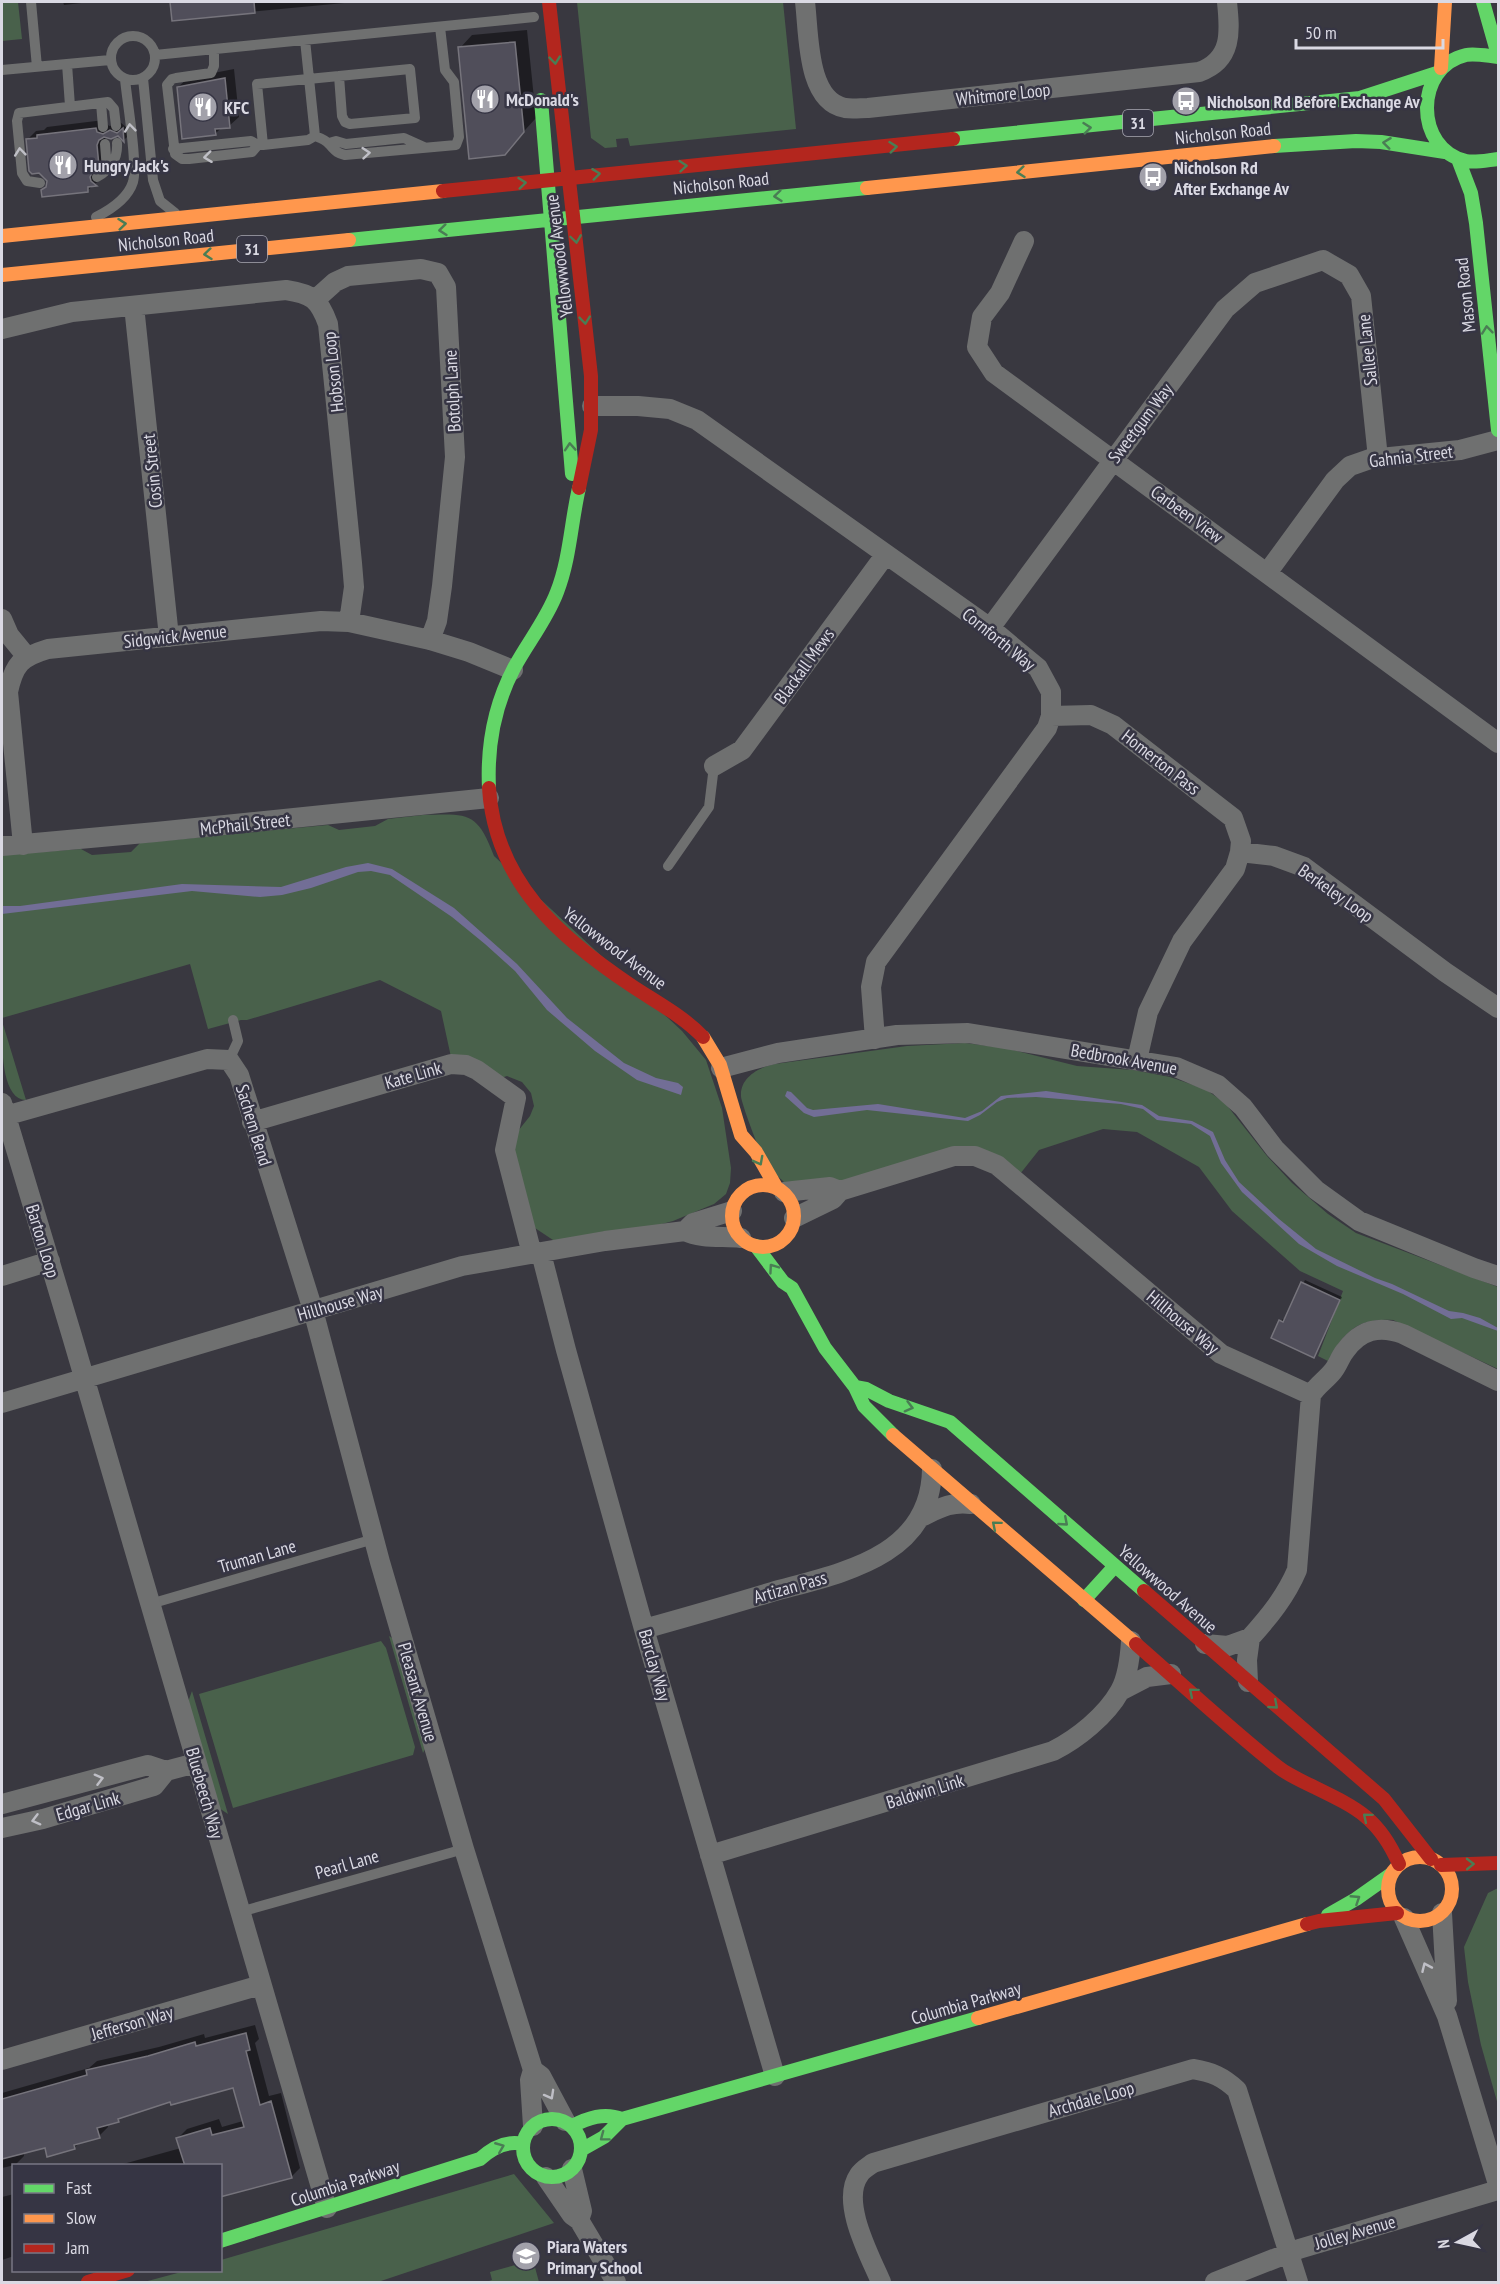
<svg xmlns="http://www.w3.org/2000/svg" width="1500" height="2284" viewBox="0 0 1500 2284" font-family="'PT Sans Narrow',sans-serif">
<rect width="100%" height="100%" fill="#393840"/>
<path fill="#49614b" d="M 2,2 L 18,2 L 22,39 L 2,41 Z
M 577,2 L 783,2 L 796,129 L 630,146 L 628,138 L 616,139 L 617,147 L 605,148 L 591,138 Z
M 423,815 C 468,814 477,811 494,856 L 682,1031 L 706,1060 L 722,1108 L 731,1168 L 730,1183 L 726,1194 L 714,1204 L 673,1221 L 640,1230 L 556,1242 L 535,1228 L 512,1153 L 518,1131 L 530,1116 L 534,1106 L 531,1093 L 522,1082 L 507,1076 L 498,1079 L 451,1057 L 441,1011 L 380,980 L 247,1020 L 241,1020 L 208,1029 L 190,964 L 2,1018 L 2,855 L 81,849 L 92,855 L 131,852 L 140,843 L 328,825 L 339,830 L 375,826 L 388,819 Z
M 2,1021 L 26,1100 C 0,1100 2,1041 2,1021 Z
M 965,1043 L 1005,1048 L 1077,1066 L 1133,1070 L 1170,1077 L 1205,1089 L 1225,1103 L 1267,1156 L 1292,1183 L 1328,1214 L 1356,1233 L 1498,1287 L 1498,1369 L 1393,1320 C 1357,1318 1344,1332 1328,1361 L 1318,1356 L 1343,1291 L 1300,1271 L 1232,1211 L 1199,1167 L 1137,1132 L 1103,1129 L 1039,1150 L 1020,1174 L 988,1152 L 842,1181 L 784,1182 C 778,1176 769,1170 765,1162 C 761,1155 741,1103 741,1096 C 740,1077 760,1067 775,1064 L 907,1046 Z
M 389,1636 L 395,1640 L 426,1747 L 423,1753 Z
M 381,1641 L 386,1648 L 415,1747 L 413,1755 L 233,1808 L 199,1694 Z
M 192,1691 L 228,1814 L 219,1808 L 188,1702 Z
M 1498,1888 L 1498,2105 L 1481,2045 L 1468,1982 L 1464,1947 L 1488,1893 Z
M 514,2174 L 554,2223 L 378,2282 L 144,2282 L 185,2271 L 220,2270 L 221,2260 Z
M 533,2260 L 539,2282 L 486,2282 L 492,2280 L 490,2272 Z"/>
<path fill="#726e96" d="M 368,863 L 392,869 L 454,908 L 517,964 L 567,1018 L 624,1063 L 656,1078 L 678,1083 L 683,1087 L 681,1095 L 637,1080 L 595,1051 L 547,1010 L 515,971 L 485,944 L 452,917 L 390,875 L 371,871 L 358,872 L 311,888 L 282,895 L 260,897 L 192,891 L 2,914 L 2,906 L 20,906 L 182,884 L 281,887 L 346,867 Z
M 787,1091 L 791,1092 L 807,1108 L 813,1110 L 878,1104 L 965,1118 L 982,1111 L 1001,1096 L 1046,1091 L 1142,1105 L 1159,1116 L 1192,1121 L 1213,1132 L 1225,1160 L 1239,1182 L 1279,1219 L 1316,1249 L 1375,1278 L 1392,1284 L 1449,1311 L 1463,1313 L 1480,1318 L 1498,1328 L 1498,1331 L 1462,1318 L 1451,1319 L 1403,1294 L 1337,1266 L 1299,1244 L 1242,1192 L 1221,1163 L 1210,1136 L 1191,1124 L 1157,1120 L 1143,1109 L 1121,1104 L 1036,1097 L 1007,1098 L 997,1102 L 980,1115 L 968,1121 L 867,1110 L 814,1117 L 804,1113 L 785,1096 Z"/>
<path fill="#0007" d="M 63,2 L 90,2 L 64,5 Z
M 171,2 L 355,2 L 173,19 Z
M 527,30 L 536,118 L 504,153 L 460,48 L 472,35 Z
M 234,69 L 239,117 L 229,126 L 222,127 L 215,134 L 178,87 L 188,78 Z
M 104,120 L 109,126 L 117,125 L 120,122 L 132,132 L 124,140 L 118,134 L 105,135 L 107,156 L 97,167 L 99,173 L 104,176 L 87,191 L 48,185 L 49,180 L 28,139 L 36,131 L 44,130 L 47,127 Z
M 1305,1280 L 1342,1297 L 1316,1353 L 1281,1321 L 1283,1319 L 1285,1320 Z
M 255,2025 L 259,2039 L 255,2043 L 269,2096 L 281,2093 L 300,2168 L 291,2177 L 220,2166 L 116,2166 L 181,2148 L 178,2138 L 187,2129 L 219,2119 L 222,2127 L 243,2121 L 234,2086 L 171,2101 L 123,2115 L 118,2120 L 107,2123 L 108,2127 L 99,2136 L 82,2141 L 74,2148 L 46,2146 L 24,2152 L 24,2156 L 15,2165 L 2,2168 L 2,2093 L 89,2068 L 97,2061 L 159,2047 L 204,2034 L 205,2038 Z
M 14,2194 L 14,2256 L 2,2260 L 2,2197 Z"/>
<path fill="#504e5a" stroke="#76747c" stroke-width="1.5" d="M 170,2 L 254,2 L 255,13 L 172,21 Z
M 515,42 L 524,132 L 505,155 L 469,159 L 458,47 Z
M 225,78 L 230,128 L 215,129 L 216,135 L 182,139 L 177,87 Z
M 96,128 L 97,132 L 103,134 L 110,130 L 117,133 L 123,128 L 124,142 L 118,136 L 111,139 L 104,137 L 99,140 L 97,145 L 99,166 L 93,171 L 90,177 L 91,181 L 97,186 L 88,187 L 88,192 L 42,197 L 41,190 L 46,187 L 47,181 L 39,173 L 32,174 L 29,171 L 26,139 L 37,138 L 37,135 Z
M 1301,1282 L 1340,1300 L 1314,1358 L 1271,1338 L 1279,1320 L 1283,1322 Z
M 246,2033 L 250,2050 L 246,2051 L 260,2105 L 271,2101 L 292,2178 L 220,2197 L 220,2166 L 185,2166 L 176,2138 L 210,2128 L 212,2135 L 244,2127 L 233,2088 L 171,2105 L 170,2102 L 118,2119 L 119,2122 L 97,2128 L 100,2138 L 74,2145 L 75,2149 L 47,2157 L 45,2148 L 2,2159 L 2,2099 L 87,2075 L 86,2070 L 148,2056 L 195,2042 L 196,2046 Z"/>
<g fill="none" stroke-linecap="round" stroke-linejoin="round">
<path stroke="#6f7070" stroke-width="10" d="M 31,2 L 37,67
M111 58a22 22 0 1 1 44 0a22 22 0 1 1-44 0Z
M 305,40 L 315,136
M 214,49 L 214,66 L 211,73 L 176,78 L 172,79 L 167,85 L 175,154 L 182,159 L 189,159 L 252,152 L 258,145 L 263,145
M 155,55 L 534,17
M 67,64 L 70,106
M 2,70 L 110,60
M 143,78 L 153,180 L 160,201 L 175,213
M 101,103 L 103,127
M 315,136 L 308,140 L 263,145 L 257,84 L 339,76 L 342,116 L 345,122 L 350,124 L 415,118 L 410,69 L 339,76
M 315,136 C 320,138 326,140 329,144 C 335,150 336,153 345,155 L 456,145 L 459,137 L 454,82 L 445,70 L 440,27
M 329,143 L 336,141 L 346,144 L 404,138 L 424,147
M 105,144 L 107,170
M 173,149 L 251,141 L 258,145
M 97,177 C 111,169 118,159 117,143
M 40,183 L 27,181 L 22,173 L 17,121 L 19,113 L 108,102 L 114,109 L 116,126
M 96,217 C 110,210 128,198 133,182 C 138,164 127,101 125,79
M 668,866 L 709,807 L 714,766
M 229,1060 L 238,1041 L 233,1020
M 150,1604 L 374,1539
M 240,1912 L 464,1849"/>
<path stroke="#6f7070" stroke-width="20" d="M 805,2 C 809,32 806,101 845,108 C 852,109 861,108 868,108 L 1199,72 C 1233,60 1230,31 1227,2
M 1024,241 L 1000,293 L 982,317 L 977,347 L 994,373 L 1498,743
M 316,299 L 335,282 L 348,276 L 421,269 L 438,273 L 446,287 L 455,457 L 442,586 L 437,621 L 430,640
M 134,306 L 169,637
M 2,329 L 72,312 L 286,290 C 312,294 319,299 328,324 L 352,563 L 354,587 L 349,622
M 592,406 L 638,406 L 670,409 L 697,420 L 990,628 L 1038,668 L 1051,692 L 1051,716 L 1047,728 L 876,962 L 871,987 L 875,1039
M 1267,573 L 1335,480 L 1350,466 L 1370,459 L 1460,450 L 1498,440
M 2,619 L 9,635 L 27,657
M 990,628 L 1225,309 L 1255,283 L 1323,260 L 1349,275 L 1361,296 L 1378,458
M 1051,716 L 1091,715 L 1113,725 L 1233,818 L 1241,841 L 1240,852 L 1235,869 L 1182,941 L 1148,1012 L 1137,1060
M 714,766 L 742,750 L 886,554
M 23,845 L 8,692 C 14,664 21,657 48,649 L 321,621 L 349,622 L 430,640 L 469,652 L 513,670
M 2,846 L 156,832 L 489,798
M 1240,852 L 1274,856 L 1304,867 L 1445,972 L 1498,1008
M 721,1068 L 778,1053 L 897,1035 L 968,1033 L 1176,1067 L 1218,1085 L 1243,1107 L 1275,1149 L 1316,1190 L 1359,1221 L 1474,1268 L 1498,1276
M 2,1103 L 72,1336 L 327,2208
M 5,1116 L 207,1059 L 229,1060 L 239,1075 L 313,1310 L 380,1562 L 464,1849 L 533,2070 L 530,2080 L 533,2126
M 252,1122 L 451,1064 L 466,1065 L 477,1070 L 516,1098 L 505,1150 L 532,1254
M 784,1192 L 830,1187 L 840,1191
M 794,1218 L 833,1199 L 840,1191 L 954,1156 L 975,1156 L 997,1165 L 1221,1354 L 1311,1395 L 1297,1570 C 1286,1596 1269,1617 1250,1638
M 685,1231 L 693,1223 L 732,1211
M 541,1253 L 566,1350 L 644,1629 L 775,2076
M 2,1276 L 50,1261
M 1311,1395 C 1317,1385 1326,1380 1333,1371 C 1338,1365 1340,1357 1345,1351 C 1360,1330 1379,1325 1403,1334 L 1498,1381
M 2,1403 L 462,1266 L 605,1241 L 685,1231 C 701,1239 722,1236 741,1238
M 921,1517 C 938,1509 951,1501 971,1504
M 644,1629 C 687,1617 729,1605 772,1592 C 840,1573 931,1558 932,1469
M 1205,1644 L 1228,1646 L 1250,1638 L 1247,1660 L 1248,1682
M 1120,1691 L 1147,1677 L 1171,1674
M 2,1804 L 148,1765 L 166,1771 L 196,1763
M 2,1828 L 43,1819 L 154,1786 L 166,1771
M 710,1855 L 1053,1751 C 1077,1739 1106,1716 1120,1691 C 1128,1676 1130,1658 1131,1641
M 1442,1913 L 1447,2001
M 1404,1918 L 1447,2016 L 1498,2184
M 2,2060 L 261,1985
M 533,2070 L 541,2076 L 565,2121
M 572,2169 L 582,2211 L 579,2220
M 546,2177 L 572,2215 L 579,2220 L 616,2282
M 881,2282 C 870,2256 840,2202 859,2175 C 862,2170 869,2166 873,2163 L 1193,2069 C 1212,2072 1223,2077 1237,2090 L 1298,2282
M 1215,2282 L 1299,2249 L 1498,2190"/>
<path stroke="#63d668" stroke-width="14" d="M 1483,2 L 1498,55
M 1498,57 C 1488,56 1475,53 1466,55 C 1414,67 1414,149 1466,161 C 1475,163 1488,160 1498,159
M 541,100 L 572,474
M 953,139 L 1360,98 L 1437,73
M 1274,146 L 1356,141 L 1381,142 L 1445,152
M 1458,159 L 1471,193 L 1476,223 L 1498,430
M 349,240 L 867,188
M 489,788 C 487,746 494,706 514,668 C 528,642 547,619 557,592 C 570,559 571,522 579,488
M 756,1246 L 783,1282 L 792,1288 L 825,1348 L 855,1387 L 864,1406 L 893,1435
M 855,1387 L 866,1389 L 889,1401 L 950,1422 L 1144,1591
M 1084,1600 L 1115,1566
M 1328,1915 L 1356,1899 L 1390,1875
M523 2148a29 29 0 1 1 58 0a29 29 0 1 1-58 0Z
M 572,2126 C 588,2118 604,2112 622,2119 L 978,2018
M 581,2150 L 604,2137 L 622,2119
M 220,2241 L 480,2159 C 492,2148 506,2140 523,2144"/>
<path stroke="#ff974d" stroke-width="14" d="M 1441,68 L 1445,2
M 867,188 L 1274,146
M 2,236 L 443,191
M 2,275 L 349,240
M 703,1037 L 720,1065 L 741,1135 L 756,1152 L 776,1187
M732 1216a31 31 0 1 1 62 0a31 31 0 1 1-62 0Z
M 893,1435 L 1136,1644
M1388 1889a32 32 0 1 1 64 0a32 32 0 1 1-64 0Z
M 978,2018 L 1307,1924"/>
<path stroke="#b3261e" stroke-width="14" d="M 549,2 L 591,376 L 591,430 L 579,488
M 443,191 L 953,139
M 489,788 C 495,882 560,938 632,986 C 656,1002 683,1016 703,1037
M 1144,1591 L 1384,1799 L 1431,1859
M 1136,1644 C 1183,1685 1229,1728 1278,1767 C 1288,1775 1302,1781 1314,1787 C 1357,1808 1379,1818 1399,1864
M 1441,1865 L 1498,1863
M 1307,1924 L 1319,1921 L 1397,1913
M 88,2282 L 128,2270"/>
</g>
<defs><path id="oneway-chevron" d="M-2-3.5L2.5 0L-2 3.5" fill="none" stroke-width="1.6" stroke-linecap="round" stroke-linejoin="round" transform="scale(1.5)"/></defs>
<g stroke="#4a7d54">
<use href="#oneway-chevron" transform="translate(555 60) rotate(84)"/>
<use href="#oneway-chevron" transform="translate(1087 128) rotate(-6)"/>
<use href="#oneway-chevron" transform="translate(1387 143) rotate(-173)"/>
<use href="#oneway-chevron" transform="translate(893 147) rotate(-6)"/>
<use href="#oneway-chevron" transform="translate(683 166) rotate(-5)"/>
<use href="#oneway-chevron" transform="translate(1021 172) rotate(174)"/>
<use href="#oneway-chevron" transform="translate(596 174) rotate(-7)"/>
<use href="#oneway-chevron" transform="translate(522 183) rotate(-6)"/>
<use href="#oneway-chevron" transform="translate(778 196) rotate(174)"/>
<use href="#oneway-chevron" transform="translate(122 224) rotate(-6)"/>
<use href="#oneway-chevron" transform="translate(443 230) rotate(174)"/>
<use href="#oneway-chevron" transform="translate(576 239) rotate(82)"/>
<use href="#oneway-chevron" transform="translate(208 254) rotate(174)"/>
<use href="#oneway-chevron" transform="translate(585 320) rotate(84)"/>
<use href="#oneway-chevron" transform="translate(1487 330) rotate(-96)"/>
<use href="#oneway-chevron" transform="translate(570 447) rotate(-94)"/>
<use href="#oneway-chevron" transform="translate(759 1161) rotate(62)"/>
<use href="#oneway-chevron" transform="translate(773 1268) rotate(-125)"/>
<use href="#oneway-chevron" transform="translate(909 1407) rotate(15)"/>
<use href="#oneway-chevron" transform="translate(1064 1522) rotate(41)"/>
<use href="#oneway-chevron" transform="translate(996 1525) rotate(-140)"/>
<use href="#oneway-chevron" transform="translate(1193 1692) rotate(-140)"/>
<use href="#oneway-chevron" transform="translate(1274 1705) rotate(41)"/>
<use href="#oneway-chevron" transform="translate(1367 1817) rotate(-140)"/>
<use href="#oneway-chevron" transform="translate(1470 1864) rotate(-1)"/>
<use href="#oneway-chevron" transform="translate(1356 1899) rotate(-33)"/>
<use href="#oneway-chevron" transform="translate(604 2137) rotate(143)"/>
<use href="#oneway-chevron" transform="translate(500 2147) rotate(-22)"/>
</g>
<g stroke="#bfbfc6">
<use href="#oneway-chevron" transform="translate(130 128) rotate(-96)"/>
<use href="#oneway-chevron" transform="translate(20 152) rotate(-96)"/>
<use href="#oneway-chevron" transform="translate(366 153) rotate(-5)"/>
<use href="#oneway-chevron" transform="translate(208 157) rotate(173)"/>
<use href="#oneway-chevron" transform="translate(99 1779) rotate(-15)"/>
<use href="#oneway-chevron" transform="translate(36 1820) rotate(165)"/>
<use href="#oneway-chevron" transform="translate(1426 1967) rotate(-114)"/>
<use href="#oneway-chevron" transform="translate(550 2095) rotate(61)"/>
</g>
<defs>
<g id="restaurant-disc" transform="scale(1.5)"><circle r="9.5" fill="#a2a1aa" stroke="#363544"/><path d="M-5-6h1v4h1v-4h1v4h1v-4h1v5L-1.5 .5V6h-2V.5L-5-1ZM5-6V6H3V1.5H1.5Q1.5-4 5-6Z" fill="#fff"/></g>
<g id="bus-disc" transform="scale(1.5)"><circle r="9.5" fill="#a2a1aa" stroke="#363544"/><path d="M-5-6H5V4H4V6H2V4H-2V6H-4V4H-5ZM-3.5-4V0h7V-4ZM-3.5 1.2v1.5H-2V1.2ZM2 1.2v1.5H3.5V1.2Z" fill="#fff"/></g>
<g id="school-disc" transform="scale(1.5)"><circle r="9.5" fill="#a2a1aa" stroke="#363544"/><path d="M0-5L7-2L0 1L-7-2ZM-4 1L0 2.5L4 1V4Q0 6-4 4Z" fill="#fff"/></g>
</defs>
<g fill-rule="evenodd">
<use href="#restaurant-disc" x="485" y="99"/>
<use href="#bus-disc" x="1186" y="101"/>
<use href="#restaurant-disc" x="203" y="107"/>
<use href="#restaurant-disc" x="63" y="165"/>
<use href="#bus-disc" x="1153" y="177"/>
<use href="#school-disc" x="526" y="2256"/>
</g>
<g text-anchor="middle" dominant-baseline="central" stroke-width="5" stroke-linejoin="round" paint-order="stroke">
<g fill="#363544" stroke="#a9a8b3" stroke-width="1.5">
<rect x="1123" y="110" width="30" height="26" rx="4.5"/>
<rect x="237" y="236" width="30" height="26" rx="4.5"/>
</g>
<g font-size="16" font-weight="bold" fill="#dad9e3">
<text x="1138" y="123">31</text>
<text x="252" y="249">31</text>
</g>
<g font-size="18" fill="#dad9e3" stroke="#363544">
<text transform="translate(1003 94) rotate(-6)">Whitmore Loop</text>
<text transform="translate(1223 133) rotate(-6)">Nicholson Road</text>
<text transform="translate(721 183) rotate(-6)">Nicholson Road</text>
<text transform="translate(166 240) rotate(-6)">Nicholson Road</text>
<text transform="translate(559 256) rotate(-97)">Yellowwood Avenue</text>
<text transform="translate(1465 295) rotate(-96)">Mason Road</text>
<text transform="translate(1367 350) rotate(-96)">Sallee Lane</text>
<text transform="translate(333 372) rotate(-96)">Hobson Loop</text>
<text transform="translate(452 391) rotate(-93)">Botolph Lane</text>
<text transform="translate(1140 423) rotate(-53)">Sweetgum Way</text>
<text transform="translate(1411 456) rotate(-7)">Gahnia Street</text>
<text transform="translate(152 471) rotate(-96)">Cosin Street</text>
<text transform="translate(1187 514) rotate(36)">Carbeen View</text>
<text transform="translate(175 636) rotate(-6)">Sidgwick Avenue</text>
<text transform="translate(999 639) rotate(39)">Cornforth Way</text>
<text transform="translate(804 666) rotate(-54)">Blackall Mews</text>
<text transform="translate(1161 762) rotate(38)">Homerton Pass</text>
<text transform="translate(245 824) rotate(-6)">McPhail Street</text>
<text transform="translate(1336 893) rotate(35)">Berkeley Loop</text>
<text transform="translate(615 948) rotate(37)">Yellowwood Avenue</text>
<text transform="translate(1124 1059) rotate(10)">Bedbrook Avenue</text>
<text transform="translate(413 1075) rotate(-16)">Kate Link</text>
<text transform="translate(254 1125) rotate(73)">Sachem Bend</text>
<text transform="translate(43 1241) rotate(73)">Barton Loop</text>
<text transform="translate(340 1303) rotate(-16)">Hillhouse Way</text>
<text transform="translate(1183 1322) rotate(40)">Hillhouse Way</text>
<text transform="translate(257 1556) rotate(-16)">Truman Lane</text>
<text transform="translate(790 1587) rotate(-16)">Artizan Pass</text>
<text transform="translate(1168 1589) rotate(41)">Yellowwood Avenue</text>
<text transform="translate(655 1665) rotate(74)">Barclay Way</text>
<text transform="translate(418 1692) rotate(74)">Pleasant Avenue</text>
<text transform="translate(925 1791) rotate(-17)">Baldwin Link</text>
<text transform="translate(205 1793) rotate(74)">Bluebeech Way</text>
<text transform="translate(88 1806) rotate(-16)">Edgar Link</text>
<text transform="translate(347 1864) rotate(-16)">Pearl Lane</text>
<text transform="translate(966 2003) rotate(-16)">Columbia Parkway</text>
<text transform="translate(132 2023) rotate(-16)">Jefferson Way</text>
<text transform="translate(1091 2099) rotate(-16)">Archdale Loop</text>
<text transform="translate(345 2183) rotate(-18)">Columbia Parkway</text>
<text transform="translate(1355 2232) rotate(-16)">Jolley Avenue</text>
</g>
<g font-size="18" font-weight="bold" fill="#dad9e3" stroke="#363544" text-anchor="start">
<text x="506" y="99">McDonald's</text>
<text x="1207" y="101">Nicholson Rd Before Exchange Av</text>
<text x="224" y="107">KFC</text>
<text x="84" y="165">Hungry Jack's</text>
<text x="1174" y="167">Nicholson Rd<tspan x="1174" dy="21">After Exchange Av</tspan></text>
<text x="547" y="2246">Piara Waters<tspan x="547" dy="21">Primary School</tspan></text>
</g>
</g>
<rect width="1500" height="2284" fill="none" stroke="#dad9e3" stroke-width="6"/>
<rect x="12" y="2164" width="210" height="108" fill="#363544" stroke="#787784" stroke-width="1.5"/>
<rect x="24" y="2184" width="30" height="9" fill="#63d668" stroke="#787784" stroke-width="1.5"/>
<text x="66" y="2194" font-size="18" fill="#dad9e3">Fast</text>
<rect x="24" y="2214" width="30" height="9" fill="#ff974d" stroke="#787784" stroke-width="1.5"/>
<text x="66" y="2224" font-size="18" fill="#dad9e3">Slow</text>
<rect x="24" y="2244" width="30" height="9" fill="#b3261e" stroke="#787784" stroke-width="1.5"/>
<text x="66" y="2254" font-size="18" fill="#dad9e3">Jam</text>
<g transform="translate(1458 2242) rotate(262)" stroke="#363544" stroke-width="4.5" paint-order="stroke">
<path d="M0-4.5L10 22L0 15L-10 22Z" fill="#dad9e3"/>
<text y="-9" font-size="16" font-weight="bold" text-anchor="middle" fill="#dad9e3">N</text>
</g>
<path d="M1296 39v9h147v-9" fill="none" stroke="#dad9e3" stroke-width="3"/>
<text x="1305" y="39" font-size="18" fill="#dad9e3" stroke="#363544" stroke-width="4.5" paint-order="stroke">50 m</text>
</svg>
